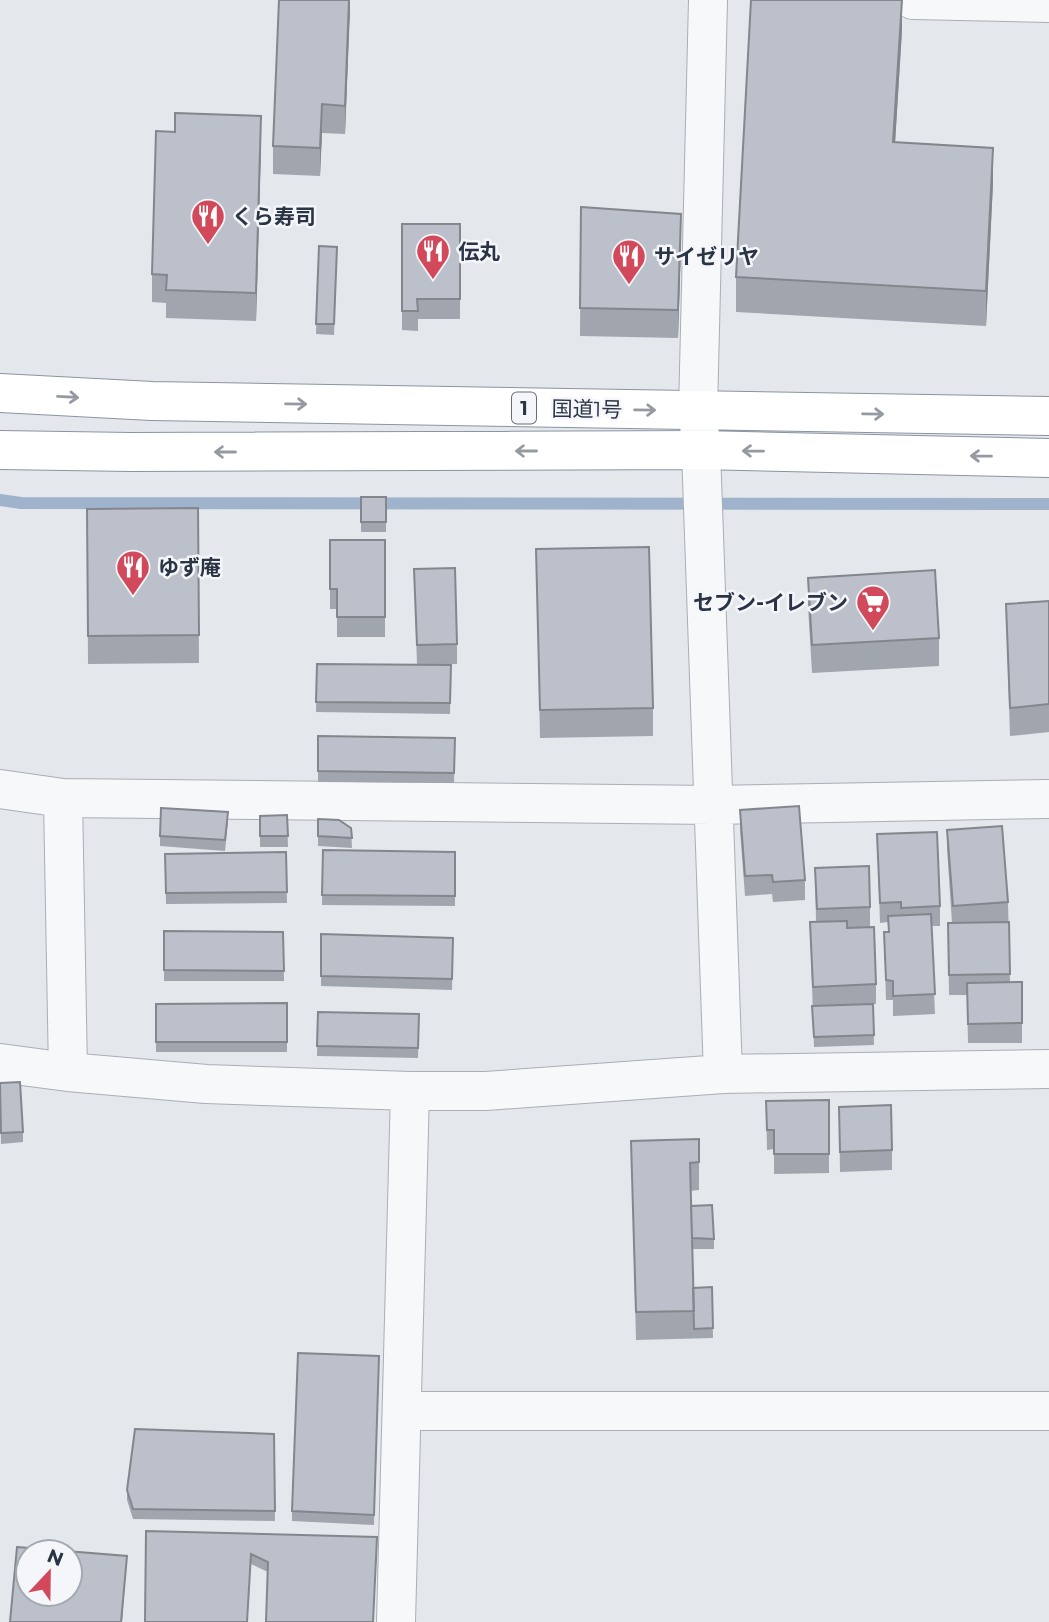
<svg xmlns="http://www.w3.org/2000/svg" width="1049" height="1622" viewBox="0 0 1049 1622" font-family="Montserrat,'Noto Sans JP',sans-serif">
<rect width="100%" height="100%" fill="#e4e7ec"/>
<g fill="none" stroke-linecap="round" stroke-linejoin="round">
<path stroke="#9fb4cc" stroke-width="12" d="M 0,500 L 21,503 L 1049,504"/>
<g stroke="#a9aeb7" stroke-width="40">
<path id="minor" d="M 708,0 L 698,411 L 701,450 L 723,1074
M 913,0 L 1049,3
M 0,789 L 63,798 L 713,805 L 1049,799
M 63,798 L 68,1072
M 0,1063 L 68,1072 L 206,1084 L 410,1091 L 486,1091 L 723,1074 L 1049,1069
M 403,1411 L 1049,1411
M 396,1622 L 410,1091"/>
</g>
<g stroke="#8b94a3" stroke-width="40">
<path id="trunk" d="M 0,393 L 152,401 L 1049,416
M 0,450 L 131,452 L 701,450 L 1049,458"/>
</g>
<use href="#minor" stroke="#f7f8fa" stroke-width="38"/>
<use href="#trunk" stroke="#fff" stroke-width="38"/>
</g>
<path fill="#a1a5ae" d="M 350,0 L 345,134 L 322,133 L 320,176 L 273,174 L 273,146 Z
M 902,30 L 895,142 L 993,183 L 986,326 L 736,312 L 736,277 Z
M 261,144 L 256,321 L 166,318 L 166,303 L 152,302 L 152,274 Z
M 581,207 L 681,242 L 678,338 L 580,336 Z
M 402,224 L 460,224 L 460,319 L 418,319 L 418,331 L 402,330 Z
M 319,246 L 337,247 L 334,335 L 316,334 Z
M 361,497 L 386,497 L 386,532 L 361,532 Z
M 198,508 L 199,663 L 88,664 L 87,509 Z
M 330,540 L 385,540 L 385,637 L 337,637 L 337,609 L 330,609 Z
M 536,549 L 653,708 L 653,736 L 540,738 Z
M 414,569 L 457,644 L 457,664 L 418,665 L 451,665 L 450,714 L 316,712 L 317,664 L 417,665 Z
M 808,578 L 939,638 L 939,666 L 812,673 L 808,606 Z
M 1049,601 L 1049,732 L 1010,736 L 1006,604 Z
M 318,736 L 455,738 L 454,783 L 318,782 Z
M 740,810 L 805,880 L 805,900 L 773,902 L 772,894 L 745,896 L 740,830 Z
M 287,815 L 288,847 L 260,847 L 260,816 Z
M 318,819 L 351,828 L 352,848 L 318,846 Z
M 228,822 L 225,851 L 160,846 L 160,836 Z
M 947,830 L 1008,902 L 1010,982 L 1022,982 L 1022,1043 L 968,1043 L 967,995 L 949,995 L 948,923 L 952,923 L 947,849 Z
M 877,834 L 940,906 L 940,926 L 931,926 L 935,1014 L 893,1016 L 893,1000 L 886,1000 L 884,932 L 888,932 L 888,922 L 880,923 Z
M 323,850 L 455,852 L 455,906 L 322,905 Z
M 286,852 L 287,903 L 166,904 L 165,854 Z
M 815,868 L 870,907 L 870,927 L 876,984 L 876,1004 L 873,1004 L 874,1045 L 814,1047 L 810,922 L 816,922 Z
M 164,931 L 283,932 L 284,981 L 164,981 Z
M 321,934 L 453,938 L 452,990 L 321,986 Z
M 287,1003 L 287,1052 L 156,1052 L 156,1004 Z
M 318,1012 L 419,1014 L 418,1058 L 317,1056 Z
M 0,1083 L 23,1132 L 23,1142 L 1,1144 Z
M 829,1100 L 829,1173 L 774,1174 L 774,1149 L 767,1150 L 766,1101 Z
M 839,1107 L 892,1150 L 892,1170 L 840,1172 Z
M 631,1141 L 699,1162 L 699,1190 L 690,1191 L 691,1206 L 714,1239 L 714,1249 L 692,1249 L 693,1288 L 712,1287 L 713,1338 L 636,1340 Z
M 379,1356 L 374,1525 L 292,1521 L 292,1511 Z
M 274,1434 L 275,1521 L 133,1519 L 127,1500 L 127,1490 Z
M 146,1531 L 377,1548 L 373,1622 L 266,1622 L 268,1572 L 251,1564 Z"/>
<path fill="#83868d" d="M 349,0 L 350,11 L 345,134 L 345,106 Z
M 902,0 L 902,30 L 893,177 L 893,142 Z
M 322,104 L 322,133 L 320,176 L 320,148 Z
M 261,116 L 261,144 L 256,321 L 256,293 Z
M 993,148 L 993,183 L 986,326 L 986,291 Z
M 681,214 L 681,242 L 678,338 L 678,310 Z
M 127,1556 L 122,1622 L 121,1622 Z"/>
<path fill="#bbc0ca" stroke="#83868d" stroke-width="2" fill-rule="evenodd" d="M 279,0 L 349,0 L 345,106 L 322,104 L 320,148 L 273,146 Z
M 751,0 L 902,0 L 893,142 L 993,148 L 986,291 L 736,277 Z
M 175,113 L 261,116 L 256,293 L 166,290 L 167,275 L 152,274 L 156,131 L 175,132 Z
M 581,207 L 681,214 L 678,310 L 580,308 Z
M 402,224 L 460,224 L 460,299 L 417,299 L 418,311 L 402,311 Z
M 319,246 L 337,247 L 334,324 L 316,324 Z
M 361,497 L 386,497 L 386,522 L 361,522 Z
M 198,508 L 199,635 L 88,636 L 87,509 Z
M 330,540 L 385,540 L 385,617 L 337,617 L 337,589 L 330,589 Z
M 649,547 L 653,708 L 540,710 L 536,549 Z
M 455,568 L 457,644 L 417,645 L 414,569 Z
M 935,570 L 939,638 L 812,645 L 808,578 Z
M 1049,601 L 1049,704 L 1010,708 L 1006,604 Z
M 317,664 L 451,665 L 450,703 L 316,702 Z
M 318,736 L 455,738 L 454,773 L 318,771 Z
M 799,806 L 805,880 L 773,882 L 772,875 L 745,876 L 740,810 Z
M 161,808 L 228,812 L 225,840 L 160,836 Z
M 287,815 L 288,836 L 260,836 L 260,816 Z
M 318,819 L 339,820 L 351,828 L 352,838 L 318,836 Z
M 1002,826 L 1008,902 L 953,906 L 947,830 Z
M 937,832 L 940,906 L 901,908 L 901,902 L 880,903 L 877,834 Z
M 323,850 L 455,852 L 455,896 L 322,895 Z
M 286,852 L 287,892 L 166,893 L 165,854 Z
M 869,866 L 870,907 L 817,909 L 815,868 Z
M 931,914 L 935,994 L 893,996 L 893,981 L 886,980 L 884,932 L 889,932 L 888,916 Z
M 847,921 L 847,928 L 874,927 L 876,984 L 813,987 L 810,922 Z
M 1009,922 L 1010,974 L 949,975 L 948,923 Z
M 164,931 L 283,932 L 284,971 L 164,970 Z
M 321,934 L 453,938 L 452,979 L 321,976 Z
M 1022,982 L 1022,1023 L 968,1024 L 967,983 Z
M 287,1003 L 287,1042 L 156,1042 L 156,1004 Z
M 873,1004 L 874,1035 L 814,1037 L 812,1006 Z
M 318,1012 L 419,1014 L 418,1048 L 317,1046 Z
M 20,1082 L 23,1132 L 1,1133 L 0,1083 Z
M 829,1100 L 829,1154 L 774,1154 L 774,1130 L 767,1130 L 766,1101 Z
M 891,1105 L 892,1150 L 840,1152 L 839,1107 Z
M 699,1139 L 699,1162 L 690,1163 L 694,1311 L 636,1312 L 631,1141 Z
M 712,1205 L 714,1239 L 692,1238 L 691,1206 Z
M 712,1287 L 713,1328 L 694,1329 L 693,1288 Z
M 298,1353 L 379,1356 L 374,1515 L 292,1511 Z
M 135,1429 L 274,1434 L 275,1511 L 133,1509 L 127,1490 Z
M 146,1531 L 377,1537 L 373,1622 L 266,1622 L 268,1562 L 251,1554 L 247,1622 L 145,1622 Z
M 17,1547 L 127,1556 L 121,1622 L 10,1622 ZM 28,1552 L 70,1552 L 70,1594 L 28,1594 Z"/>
<defs><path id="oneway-shaft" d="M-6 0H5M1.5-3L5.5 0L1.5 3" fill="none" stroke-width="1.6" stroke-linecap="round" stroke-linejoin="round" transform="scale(1.75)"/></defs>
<g stroke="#959aa2">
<use href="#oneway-shaft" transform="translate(68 397) rotate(3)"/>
<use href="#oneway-shaft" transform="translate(296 404) rotate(1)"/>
<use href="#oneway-shaft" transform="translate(645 410) rotate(1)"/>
<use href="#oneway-shaft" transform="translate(873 414) rotate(1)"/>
<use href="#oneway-shaft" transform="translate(526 451) rotate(180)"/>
<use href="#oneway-shaft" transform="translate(753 451) rotate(-179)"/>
<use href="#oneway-shaft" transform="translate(225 452) rotate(180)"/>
<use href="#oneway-shaft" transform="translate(981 456) rotate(-179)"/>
</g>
<defs>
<g id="restaurant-pin" transform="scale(1.75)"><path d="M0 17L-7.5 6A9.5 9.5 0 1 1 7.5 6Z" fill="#d1495b" stroke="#f4f6f9"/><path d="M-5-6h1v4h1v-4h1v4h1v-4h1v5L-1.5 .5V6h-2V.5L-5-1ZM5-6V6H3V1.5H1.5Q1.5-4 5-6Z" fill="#fff"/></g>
<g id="supermarket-pin" transform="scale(1.75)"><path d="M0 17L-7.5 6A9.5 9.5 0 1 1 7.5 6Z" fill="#d1495b" stroke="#f4f6f9"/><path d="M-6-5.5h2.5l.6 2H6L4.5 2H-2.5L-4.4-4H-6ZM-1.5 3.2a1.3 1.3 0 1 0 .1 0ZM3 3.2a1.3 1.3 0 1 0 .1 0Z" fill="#fff"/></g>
</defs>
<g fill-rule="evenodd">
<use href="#restaurant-pin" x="208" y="216"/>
<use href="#restaurant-pin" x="433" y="251"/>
<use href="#restaurant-pin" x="629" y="256"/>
<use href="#restaurant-pin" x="133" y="567"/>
<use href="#supermarket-pin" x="873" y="602"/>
</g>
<g text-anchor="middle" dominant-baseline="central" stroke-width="5" stroke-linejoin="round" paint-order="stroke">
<rect fill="#f4f6f9" stroke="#676e7b" stroke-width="2" x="512" y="392.5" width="24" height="31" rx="5"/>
<g font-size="19" font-weight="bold" fill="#2b3445">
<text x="524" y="408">1</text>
</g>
<g font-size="21" font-weight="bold" fill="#2b3445" stroke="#f4f6f9" text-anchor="start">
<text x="232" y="216">くら寿司</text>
<text x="458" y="251">伝丸</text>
<text x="654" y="256">サイゼリヤ</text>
<text x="158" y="567">ゆず庵</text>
<text x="848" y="602" text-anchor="end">セブン-イレブン</text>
</g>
<g font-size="21" fill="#2b3445" stroke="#f4f6f9">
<text transform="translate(587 409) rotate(1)">国道1号</text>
</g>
</g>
<g transform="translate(49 1573) rotate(22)"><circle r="33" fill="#f4f6f9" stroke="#a4a8b1" stroke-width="2"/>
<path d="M0-5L12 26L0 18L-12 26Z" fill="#d1495b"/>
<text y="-10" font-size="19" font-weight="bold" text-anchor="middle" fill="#2b3445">N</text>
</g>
</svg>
